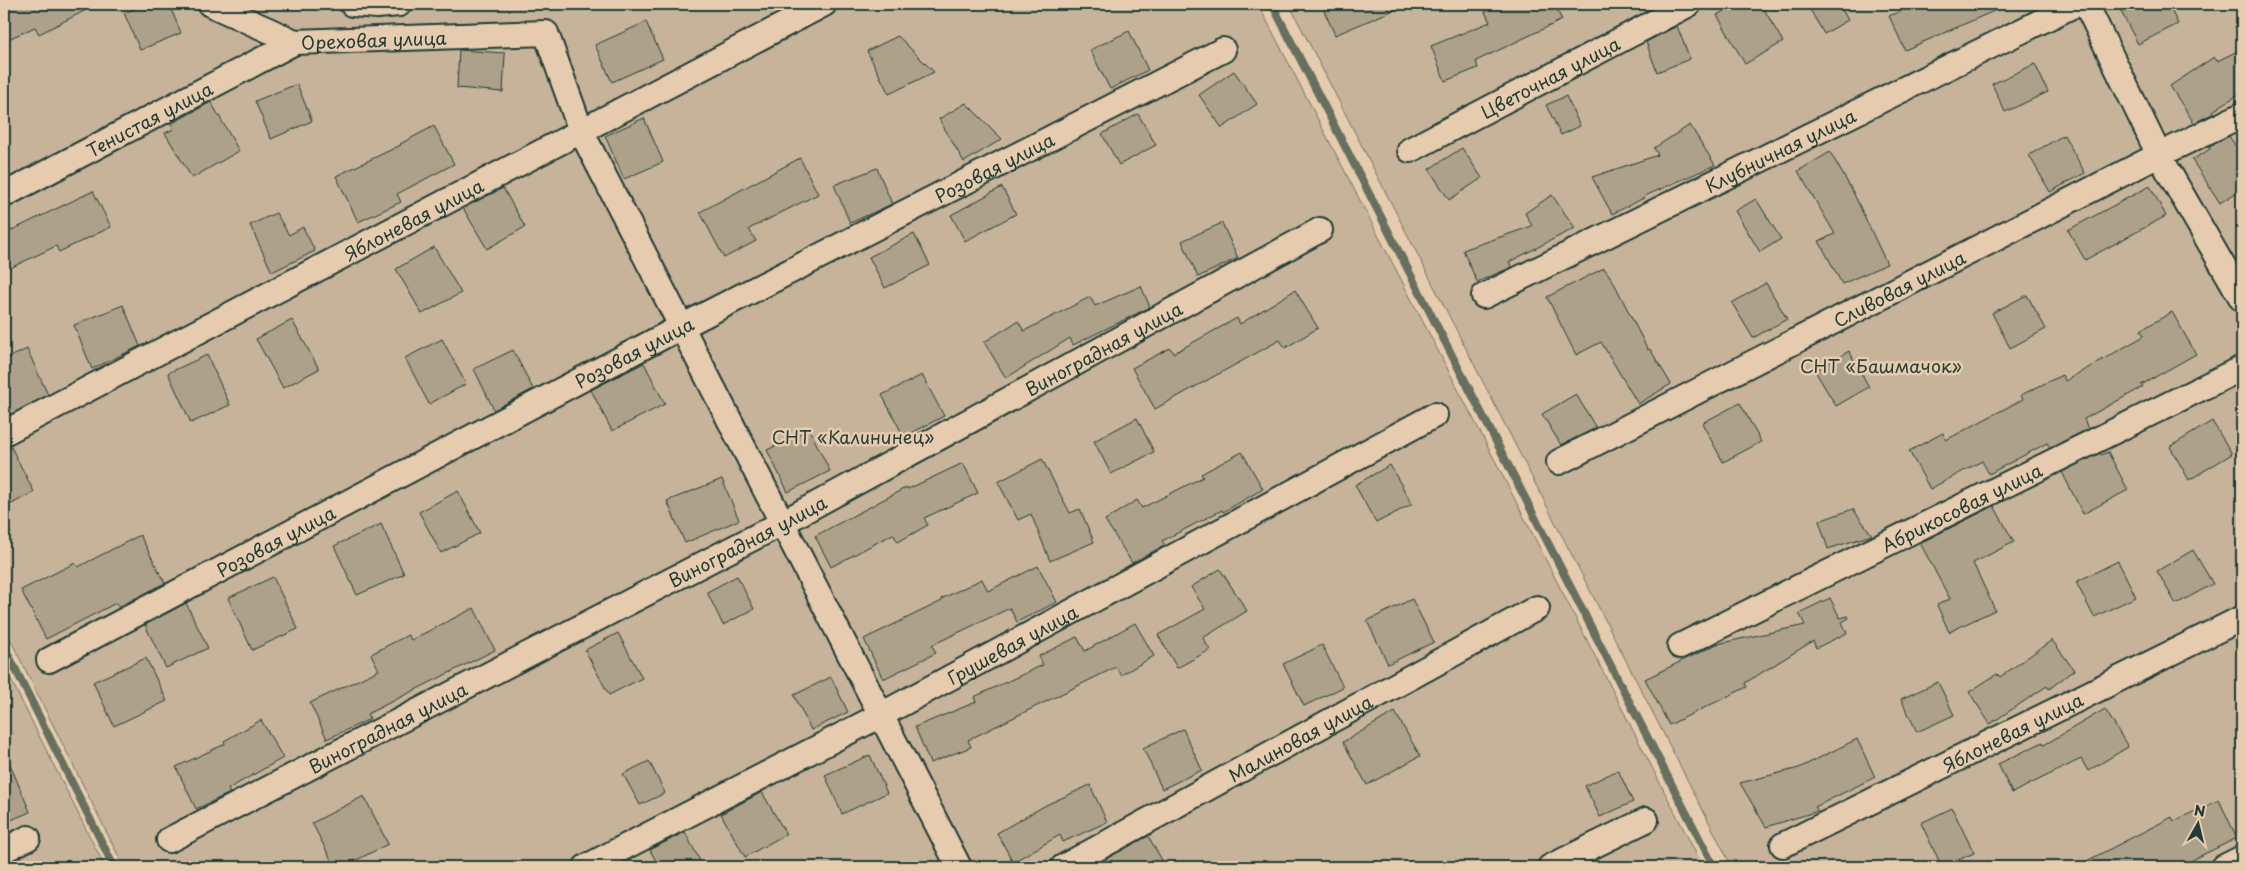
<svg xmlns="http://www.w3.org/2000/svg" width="2246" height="871" viewBox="0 0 2246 871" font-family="'Playpen Sans',sans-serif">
<rect width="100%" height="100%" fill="#e7cbae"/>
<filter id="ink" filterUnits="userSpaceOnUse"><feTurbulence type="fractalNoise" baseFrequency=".02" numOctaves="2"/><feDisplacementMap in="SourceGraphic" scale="10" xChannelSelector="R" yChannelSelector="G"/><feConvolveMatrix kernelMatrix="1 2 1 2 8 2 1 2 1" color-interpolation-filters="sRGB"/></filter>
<g filter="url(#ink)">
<path fill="#c6b39a" stroke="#727867" d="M 4,4 L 1258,4 L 1487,445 L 1703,867 L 124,867 L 4,627 Z
M 1289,4 L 2242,4 L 2242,867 L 1732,867 Z
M 4,666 L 105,867 L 4,867 Z"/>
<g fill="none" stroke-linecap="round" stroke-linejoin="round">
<path stroke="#666f5f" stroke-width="8" d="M 1272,4 L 1714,867
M 4,646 L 114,867"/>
</g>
<path fill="#ada18a" stroke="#1f3d34" d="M 4,4 L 98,4 L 39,34 L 35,27 L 4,41 Z
M 146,4 L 169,4 L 181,33 L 140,50 L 124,13 Z
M 1321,4 L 1408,4 L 1335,35 Z
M 1502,4 L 1554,4 L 1562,20 L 1476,61 L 1478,68 L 1445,81 L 1431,46 L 1490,22 L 1485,12 Z
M 1737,4 L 1761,4 L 1783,42 L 1745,64 L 1717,15 Z
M 1807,4 L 1839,4 L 1848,20 L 1824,34 Z
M 1917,4 L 2010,4 L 1905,50 L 1889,16 Z
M 2117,4 L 2168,4 L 2178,24 L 2138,44 Z
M 646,22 L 663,59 L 612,82 L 595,45 Z
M 1677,26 L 1690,59 L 1657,72 L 1646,42 Z
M 1129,31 L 1148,70 L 1110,89 L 1090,50 Z
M 898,36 L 934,72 L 889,94 L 867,51 Z
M 2242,49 L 2242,92 L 2213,111 L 2214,113 L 2194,123 L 2170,86 L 2214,57 L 2217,61 Z
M 459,50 L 505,53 L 503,92 L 457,88 Z
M 2035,64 L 2048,92 L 2005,112 L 1992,84 Z
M 1234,71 L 1257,104 L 1222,128 L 1199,95 Z
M 297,84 L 312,121 L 271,139 L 255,101 Z
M 1566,96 L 1580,126 L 1561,135 L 1546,105 Z
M 211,102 L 239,151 L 192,178 L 165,133 L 174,129 L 171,124 Z
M 966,103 L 1002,139 L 964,162 L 939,119 Z
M 1138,114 L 1156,145 L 1119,165 L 1102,134 Z
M 644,118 L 663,162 L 624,179 L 605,136 Z
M 1690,125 L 1715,165 L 1645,196 L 1646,197 L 1612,214 L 1592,177 L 1658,155 L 1654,148 Z
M 434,126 L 454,164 L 397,194 L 401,202 L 358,222 L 336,176 L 401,145 L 400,144 Z
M 2064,135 L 2085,173 L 2050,192 L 2029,155 Z
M 2229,136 L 2242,156 L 2242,189 L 2220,203 L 2192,160 L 2210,149 L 2209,146 Z
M 1462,148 L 1482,178 L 1449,200 L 1429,169 Z
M 1830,152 L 1853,192 L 1887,264 L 1842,284 L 1819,241 L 1835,234 L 1798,171 Z
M 800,158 L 818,194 L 749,229 L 756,241 L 724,258 L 700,212 Z
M 877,168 L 892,204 L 850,223 L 834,185 Z
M 2150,186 L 2166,216 L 2085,260 L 2068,230 Z
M 1002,187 L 1016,214 L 965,241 L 951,215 Z
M 503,188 L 525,227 L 487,249 L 463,208 Z
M 93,191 L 111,227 L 59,252 L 56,246 L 4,271 L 4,234 Z
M 1552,195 L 1575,228 L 1509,262 L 1512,267 L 1477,282 L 1463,250 L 1532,226 L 1525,213 Z
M 1756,199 L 1781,239 L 1760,252 L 1735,211 Z
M 276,213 L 289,235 L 303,227 L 315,251 L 272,272 L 250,225 Z
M 1222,223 L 1238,258 L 1198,277 L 1182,241 Z
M 914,234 L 930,265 L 885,288 L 869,257 Z
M 434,247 L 461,293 L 422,314 L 396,269 Z
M 1604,268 L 1612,279 L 1648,350 L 1650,349 L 1671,384 L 1638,404 L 1601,342 L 1576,355 L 1547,297 Z
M 1766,283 L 1787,319 L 1753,338 L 1732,303 Z
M 1141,286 L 1150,307 L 1073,345 L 1070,338 L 1006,378 L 984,342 L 1018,321 L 1024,331 L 1090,297 L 1095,306 Z
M 1295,290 L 1318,328 L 1285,348 L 1280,340 L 1155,409 L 1132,368 L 1170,348 L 1174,353 L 1237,318 L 1240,324 Z
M 2027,295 L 2046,329 L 2010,348 L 1992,313 Z
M 123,305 L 140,346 L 92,369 L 74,325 Z
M 2172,312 L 2196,354 L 2141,385 L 2143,387 L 2084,419 L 2088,429 L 2050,448 L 2047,443 L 1989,474 L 1982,461 L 1930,489 L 1909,451 L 1943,433 L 1946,440 L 2023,399 L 2021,395 L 2062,375 L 2065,381 L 2144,336 L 2141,330 Z
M 292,320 L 319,369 L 283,388 L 256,339 Z
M 442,339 L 466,384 L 429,404 L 405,358 Z
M 27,349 L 48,395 L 4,418 L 4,360 Z
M 513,350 L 533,389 L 494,410 L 474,369 Z
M 1849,351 L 1869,387 L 1836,406 L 1815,371 Z
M 207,355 L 230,405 L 191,423 L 168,373 Z
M 644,363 L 665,404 L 612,431 L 591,390 Z
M 922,375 L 944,416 L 904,437 L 882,395 Z
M 1576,394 L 1596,428 L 1561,445 L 1542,414 Z
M 1740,403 L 1761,442 L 1723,462 L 1702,423 Z
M 1137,418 L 1154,452 L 1111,474 L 1094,441 Z
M 2212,421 L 2232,454 L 2189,480 L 2170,447 Z
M 809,429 L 830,471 L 788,492 L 767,450 Z
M 10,445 L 34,492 L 4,508 L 4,447 Z
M 1242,452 L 1263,489 L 1223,512 L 1222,510 L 1162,541 L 1165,545 L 1132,563 L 1105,520 L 1137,500 L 1142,508 L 1203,477 L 1201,474 Z
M 2108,452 L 2128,490 L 2083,514 L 2062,472 L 2100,453 L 2101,455 Z
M 1042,459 L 1070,513 L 1080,509 L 1094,542 L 1050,561 L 1031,514 L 1018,520 L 998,482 Z
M 963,463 L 978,493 L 924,518 L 928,525 L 898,542 L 893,534 L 831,567 L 815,536 L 907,487 L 908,489 Z
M 1390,465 L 1412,504 L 1376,523 L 1355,485 Z
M 722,479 L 739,520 L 685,543 L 667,501 Z
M 458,491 L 480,533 L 441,553 L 419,512 Z
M 1994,506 L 2014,542 L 1973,563 L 1995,610 L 1949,632 L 1937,605 L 1950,599 L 1920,543 Z
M 1853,509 L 1872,535 L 1828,549 L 1819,521 Z
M 381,524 L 404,574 L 357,595 L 334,546 Z
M 140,535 L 165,583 L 118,607 L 116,603 L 46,639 L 21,590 L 75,563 L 78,567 Z
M 2193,550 L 2213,584 L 2176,604 L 2157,571 Z
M 2118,561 L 2136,597 L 2094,617 L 2076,582 Z
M 1038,566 L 1057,602 L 1017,622 L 1010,608 L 932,645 L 936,653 L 883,679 L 864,639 L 942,601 L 941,599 L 982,579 L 988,591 Z
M 1220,569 L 1247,611 L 1203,638 L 1210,650 L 1177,668 L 1158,635 L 1205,609 L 1191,587 Z
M 737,576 L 754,609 L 723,625 L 707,592 Z
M 273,577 L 298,629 L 252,650 L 228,598 Z
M 1830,598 L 1840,618 L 1848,616 L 1849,618 L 1842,622 L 1847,633 L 1816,648 L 1813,641 L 1745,683 L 1747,687 L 1669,725 L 1645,679 L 1717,644 L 1805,625 L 1799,613 Z
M 1412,599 L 1434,642 L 1388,664 L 1367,621 Z
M 186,603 L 208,648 L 166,668 L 145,625 Z
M 474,608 L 495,650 L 367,714 L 370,719 L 327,739 L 310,703 L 379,670 L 371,654 L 408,635 L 411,640 Z
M 1135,623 L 1154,656 L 1121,675 L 1116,667 L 968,740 L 971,747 L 930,763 L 915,727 L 976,702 L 974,697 L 1043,665 L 1039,656 L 1077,637 L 1085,651 Z
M 618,633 L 642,678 L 609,695 L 585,650 Z
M 2052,640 L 2074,670 L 2049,689 L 2047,686 L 1990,724 L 1969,692 L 1997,674 L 2000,677 Z
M 1322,645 L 1343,687 L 1304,706 L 1283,664 Z
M 146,658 L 167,701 L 114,726 L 93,682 Z
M 831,677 L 848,712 L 811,730 L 794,695 Z
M 1938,682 L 1954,715 L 1917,732 L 1901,699 Z
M 2105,709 L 2128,747 L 2088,771 L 2081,759 L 2012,793 L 1998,764 L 2043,742 L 2044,745 Z
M 1395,712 L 1420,756 L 1367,785 L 1343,742 Z
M 261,720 L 283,758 L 228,789 L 230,793 L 196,809 L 176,767 L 225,744 L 224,741 Z
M 1183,729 L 1202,770 L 1162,789 L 1143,748 Z
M 1857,739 L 1875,777 L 1815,807 L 1818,811 L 1766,827 L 1740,783 L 1799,768 Z
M 4,750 L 30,812 L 4,823 Z
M 870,755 L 887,793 L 842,814 L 825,775 Z
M 649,761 L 665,793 L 640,805 L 623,774 Z
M 1618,770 L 1633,802 L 1600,817 L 1585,786 Z
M 1090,785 L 1107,822 L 1063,842 L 1060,835 L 1013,862 L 997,833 L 1046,805 Z
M 762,792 L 786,834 L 745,857 L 721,814 Z
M 364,796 L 388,844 L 343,867 L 335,867 L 312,823 Z
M 2219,800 L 2237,838 L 2178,867 L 2075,867 L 2172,817 L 2174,821 Z
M 1952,808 L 1974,853 L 1942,867 L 1921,823 Z
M 685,832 L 703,867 L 659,867 L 650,850 Z
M 1148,836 L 1166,867 L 1091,867 Z"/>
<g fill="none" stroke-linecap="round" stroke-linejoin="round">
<g stroke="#1f3d34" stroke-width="28">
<g id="minor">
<path id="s1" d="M 210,4 L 295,42 L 546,33 L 581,131 L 959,867"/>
<path d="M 352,4 L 377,6 L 399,4"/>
<path d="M 2086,4 L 2159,155 L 2242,299"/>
<path id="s2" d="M 1410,150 L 1689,4"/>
<path id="s3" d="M 4,195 L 295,42"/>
<path id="s4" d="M 1484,296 L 2076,4"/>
<path id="s5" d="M 4,433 L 824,4"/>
<path id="s6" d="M 1559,462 L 2159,155 L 2242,115"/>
<path id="s7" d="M 1680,646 L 2242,368"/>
<path id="s8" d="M 49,660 L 681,327 L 1223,50"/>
<path id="s9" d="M 169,840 L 782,523 L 1320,230"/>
<path id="s10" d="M 1783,845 L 2242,618"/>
<path d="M 4,850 L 28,838"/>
<path id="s11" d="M 586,867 L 881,715 L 1435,415"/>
<path id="s12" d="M 1063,867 L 1537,608"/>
<path d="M 1550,867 L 1646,820"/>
<path d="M 2224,867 L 2242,858"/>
</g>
</g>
<use href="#minor" stroke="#e7cbae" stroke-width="24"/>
</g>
</g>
<g text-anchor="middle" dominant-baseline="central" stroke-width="5" stroke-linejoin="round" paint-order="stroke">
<g font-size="18" fill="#1f3d34" stroke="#e7cbae">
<text stroke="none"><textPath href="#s1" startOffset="172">Ореховая улица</textPath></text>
<text stroke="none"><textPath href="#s2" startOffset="158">Цветочная улица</textPath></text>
<text stroke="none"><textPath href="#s3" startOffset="164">Тенистая улица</textPath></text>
<text stroke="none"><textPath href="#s4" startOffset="330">Клубничная улица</textPath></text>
<text stroke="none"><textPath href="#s8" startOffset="1066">Розовая улица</textPath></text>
<text stroke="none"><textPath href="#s5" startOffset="462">Яблоневая улица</textPath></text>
<text stroke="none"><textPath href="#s6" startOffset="382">Сливовая улица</textPath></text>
<text stroke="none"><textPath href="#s9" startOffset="1056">Виноградная улица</textPath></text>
<text stroke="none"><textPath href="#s8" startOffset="661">Розовая улица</textPath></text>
<text stroke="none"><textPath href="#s7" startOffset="314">Абрикосовая улица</textPath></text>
<text stroke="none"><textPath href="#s8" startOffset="256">Розовая улица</textPath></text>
<text stroke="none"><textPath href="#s9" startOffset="651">Виноградная улица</textPath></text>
<text stroke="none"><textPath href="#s11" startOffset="481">Грушевая улица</textPath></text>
<text stroke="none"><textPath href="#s9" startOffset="246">Виноградная улица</textPath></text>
<text stroke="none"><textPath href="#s10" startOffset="256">Яблоневая улица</textPath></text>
<text stroke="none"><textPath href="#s12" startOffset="270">Малиновая улица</textPath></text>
</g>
<g font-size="18" fill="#274339" stroke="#e7cbae">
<text x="1881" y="365">СНТ «Башмачок»</text>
<text x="853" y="436">СНТ «Калининец»</text>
</g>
</g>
<rect width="2246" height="871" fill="none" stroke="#e7cbae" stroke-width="20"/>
<rect x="10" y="10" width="2226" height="851" fill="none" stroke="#1f3d34" stroke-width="2" filter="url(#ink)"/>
<g transform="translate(2198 824) rotate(8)" stroke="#e7cbae" stroke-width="4" paint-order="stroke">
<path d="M0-4L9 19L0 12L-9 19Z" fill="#1f3d34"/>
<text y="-8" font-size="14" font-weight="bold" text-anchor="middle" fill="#1f3d34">N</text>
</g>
</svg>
